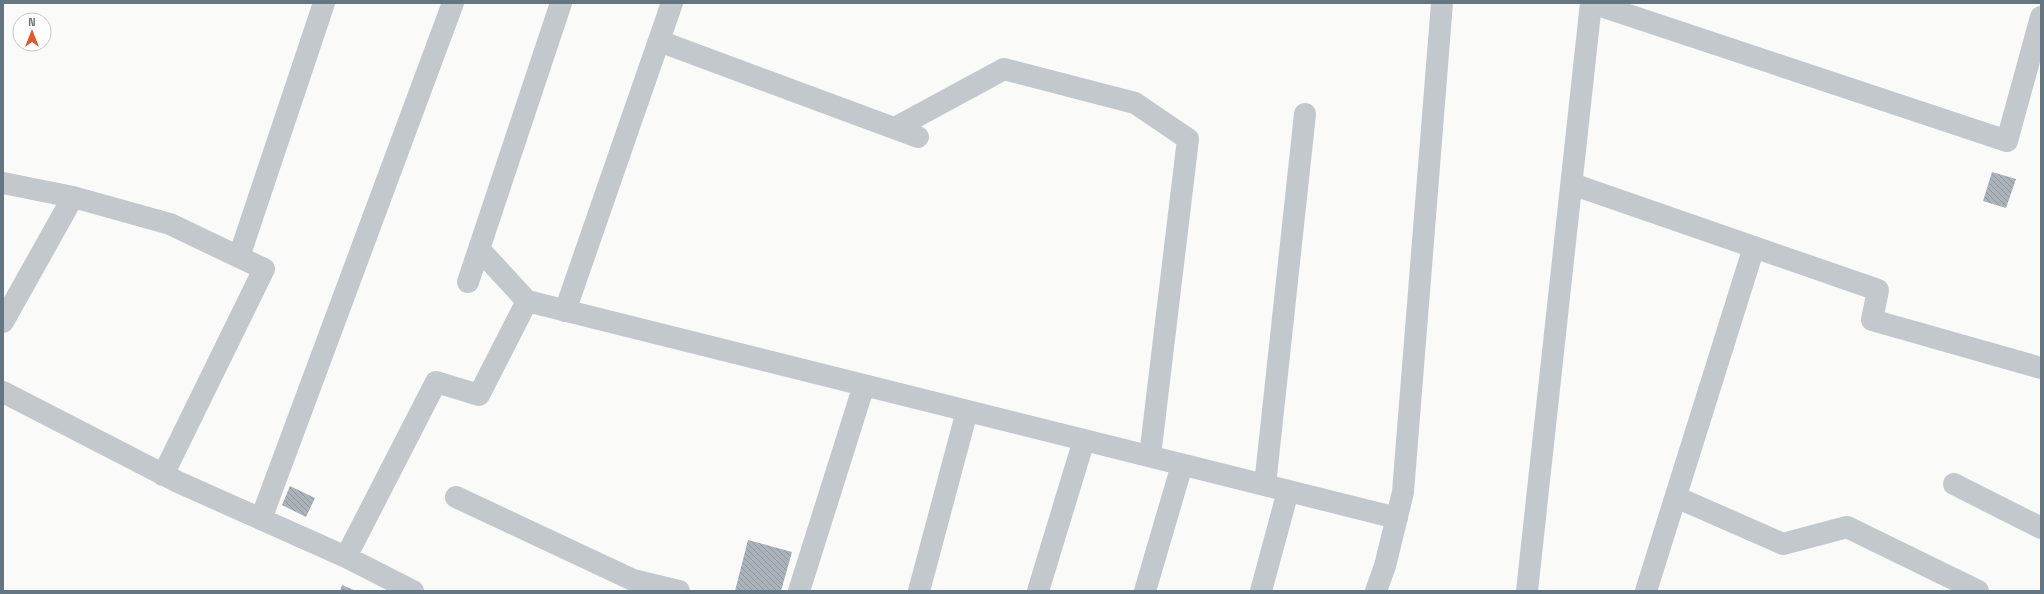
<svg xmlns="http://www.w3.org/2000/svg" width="2044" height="594" viewBox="0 0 2044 594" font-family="'Space Grotesk',sans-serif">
<defs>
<pattern id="building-back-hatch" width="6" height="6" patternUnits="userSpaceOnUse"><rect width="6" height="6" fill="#aab3b9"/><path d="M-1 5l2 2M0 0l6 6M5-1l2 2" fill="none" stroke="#8e969c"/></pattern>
</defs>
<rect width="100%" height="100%" fill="#fafaf8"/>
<path fill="url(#building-back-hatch)" d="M 1992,172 L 2016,179 L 2006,208 L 1983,201 Z
M 290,486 L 315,498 L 306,517 L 282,505 Z
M 748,540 L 792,552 L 781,591 L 735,591 Z
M 342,585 L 356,591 L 340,591 Z"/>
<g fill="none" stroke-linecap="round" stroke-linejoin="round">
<path stroke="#c3c8cc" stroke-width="22" d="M 1592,3 L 2007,141 L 2041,17
M 659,41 L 918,137
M 895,128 L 1004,69 L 1135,103 L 1188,139 L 1150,456
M 3,183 L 73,197 L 170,224 L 264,269 L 163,475
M 1572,184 L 1878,290 L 1872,320 L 2041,368
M 479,249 L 527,301 L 1397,518
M 239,257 L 324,3
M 468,282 L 561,3
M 565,311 L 672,3
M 3,322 L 73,197
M 3,392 L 178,482 L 346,557 L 413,591
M 1954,484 L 2041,528
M 1265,485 L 1305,114
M 456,497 L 633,580 L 679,591
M 1676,497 L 1783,544 L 1847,527 L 1978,591
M 261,519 L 453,3
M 346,557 L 436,382 L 479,395 L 527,301
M 799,591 L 864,385
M 919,591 L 967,411
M 1038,591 L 1084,440
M 1145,591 L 1182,465
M 1261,591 L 1288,491
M 1376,591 L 1385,566 L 1403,492 L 1442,3
M 1527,591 L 1591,3
M 1646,591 L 1754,247"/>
</g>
<rect width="2044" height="594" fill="none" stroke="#657683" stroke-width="8"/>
<g transform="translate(32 32)"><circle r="19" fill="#ffffff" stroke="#c1c8cd"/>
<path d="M0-3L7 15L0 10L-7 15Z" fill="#e4572e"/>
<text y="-6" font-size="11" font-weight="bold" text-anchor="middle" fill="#657683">N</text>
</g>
</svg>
